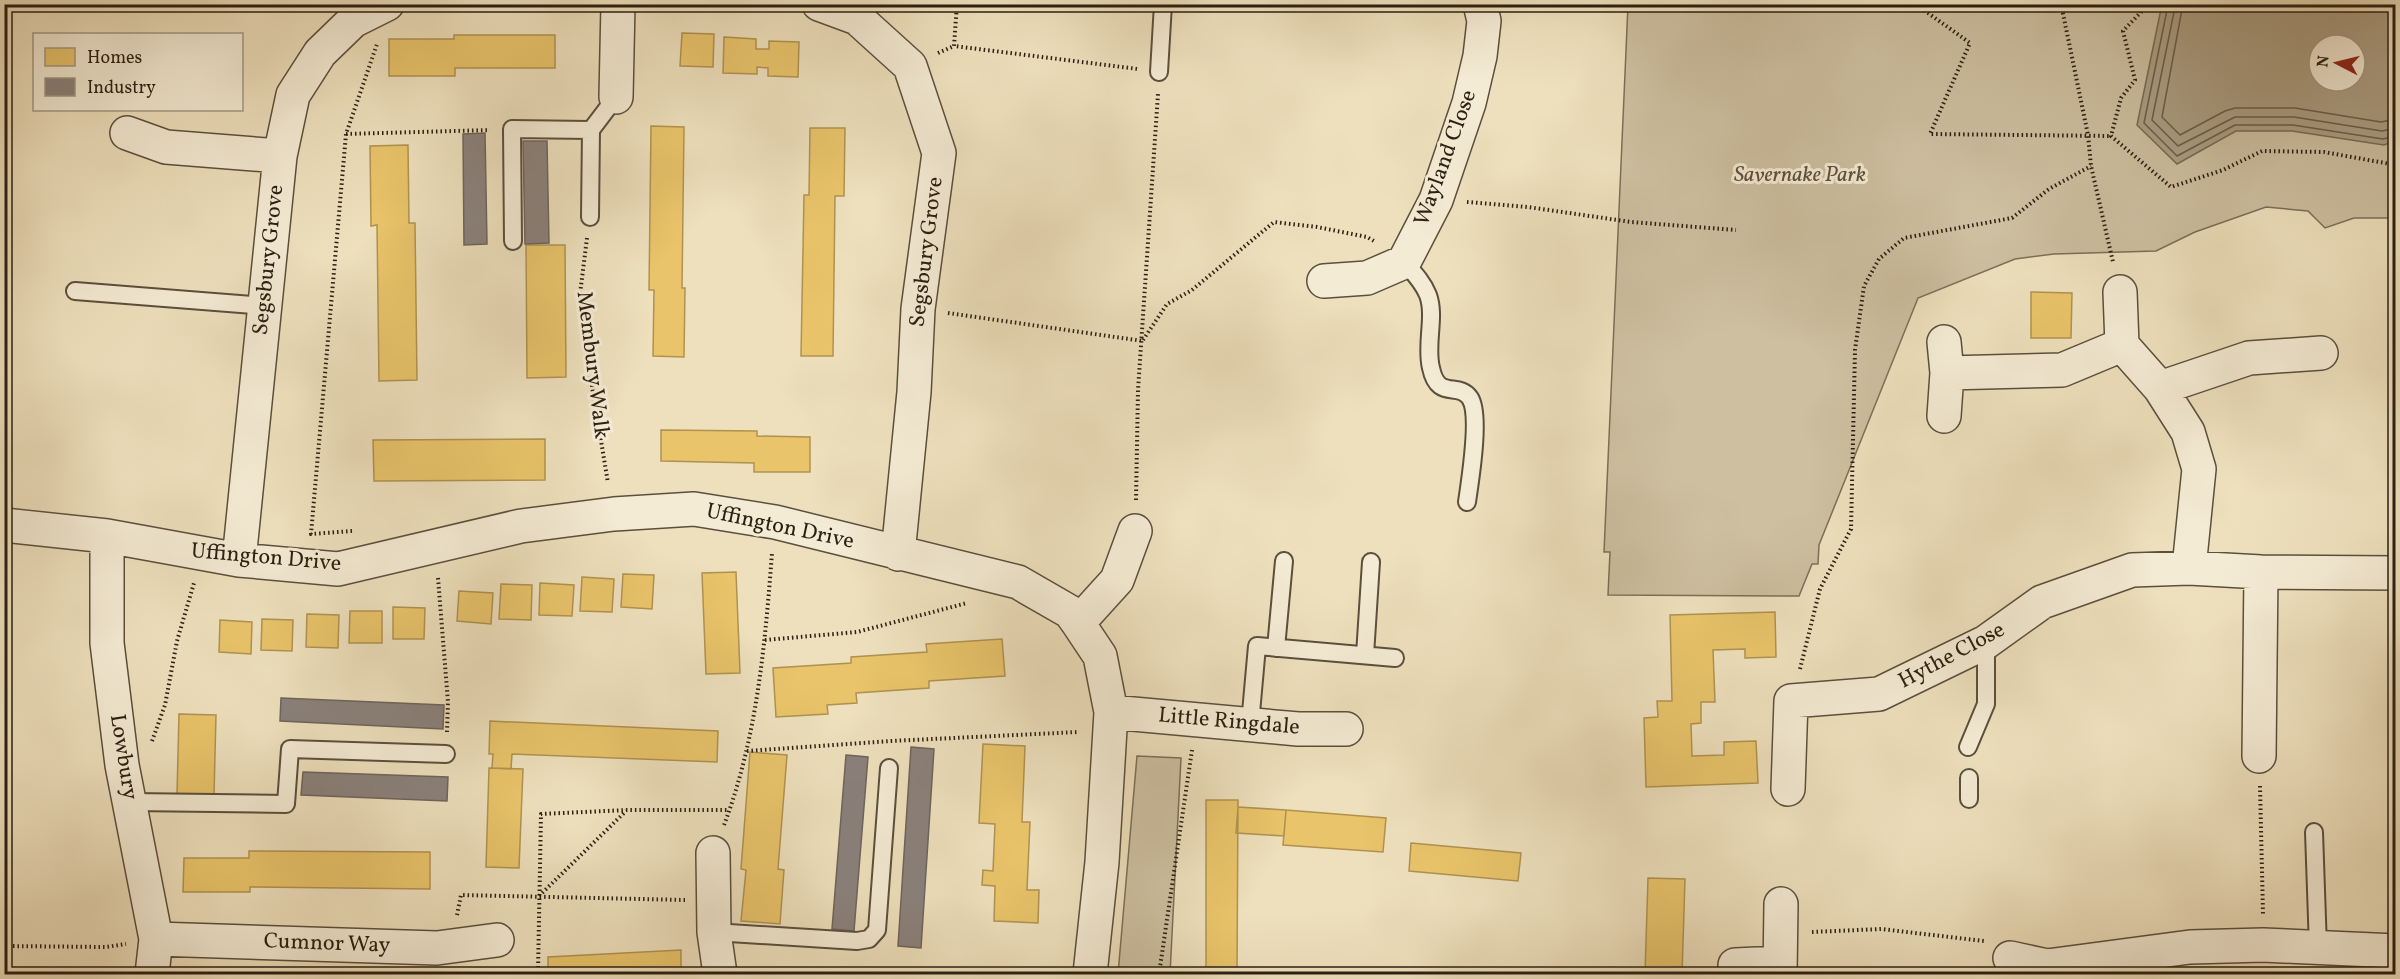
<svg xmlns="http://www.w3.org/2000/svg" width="2400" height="979" viewBox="0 0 2400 979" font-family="Vollkorn,serif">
<rect width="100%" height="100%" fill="#eee0bd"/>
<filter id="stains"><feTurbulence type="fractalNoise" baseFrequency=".00333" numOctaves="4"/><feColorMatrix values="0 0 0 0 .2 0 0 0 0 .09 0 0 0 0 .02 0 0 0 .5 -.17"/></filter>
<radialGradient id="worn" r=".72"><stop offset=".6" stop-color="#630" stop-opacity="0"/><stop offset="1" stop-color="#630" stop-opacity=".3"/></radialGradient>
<path fill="#cdbfa0" stroke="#7c6f59" stroke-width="1.5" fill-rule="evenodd" d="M 1628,5 L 2395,5 L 2395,218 L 2354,218 L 2325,228 L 2308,211 L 2266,207 L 2195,232 L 2156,251 L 2054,254 L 2015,259 L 1918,298 L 1819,545 L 1818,564 L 1812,564 L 1799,596 L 1608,595 L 1610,552 L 1604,552 ZM 2319,45 L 2355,45 L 2355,81 L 2319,81 Z
M 1137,756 L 1181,758 L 1170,974 L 1118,974 Z"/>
<path fill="#ab9e83" stroke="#776b56" stroke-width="1.5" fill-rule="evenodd" d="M 2159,5 L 2395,5 L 2395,141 L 2384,145 L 2292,131 L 2236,131 L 2177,164 L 2137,125 L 2161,9 ZM 2319,45 L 2355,45 L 2355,81 L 2319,81 Z"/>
<path fill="#e9c46a" stroke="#b09250" stroke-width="1.5" d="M 682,33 L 714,34 L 713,67 L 680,66 Z
M 454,35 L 555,35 L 555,68 L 455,68 L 455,76 L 389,76 L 389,39 L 454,39 Z
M 724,37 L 756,39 L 756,49 L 769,49 L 769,41 L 799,42 L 798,77 L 768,76 L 768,68 L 757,67 L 757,74 L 723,73 Z
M 651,126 L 684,127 L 682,288 L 685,288 L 684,357 L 653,356 L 654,290 L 649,290 Z
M 810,128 L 845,128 L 844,196 L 835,196 L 833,356 L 801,356 L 804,195 L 809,195 Z
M 408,145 L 409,223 L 415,223 L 417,380 L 379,381 L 377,225 L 371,226 L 370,146 Z
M 526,245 L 565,245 L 566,377 L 527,378 Z
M 2031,292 L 2072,293 L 2071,338 L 2031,338 Z
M 661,430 L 757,431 L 757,436 L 810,437 L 810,472 L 754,472 L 754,463 L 661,461 Z
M 545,439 L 545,480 L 374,481 L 373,440 Z
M 736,572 L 740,673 L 706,674 L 702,573 Z
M 623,574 L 654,575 L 652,609 L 621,607 Z
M 582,577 L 614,579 L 612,612 L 580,611 Z
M 540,583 L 574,585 L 572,616 L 539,615 Z
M 501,584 L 532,585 L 531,620 L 499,619 Z
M 459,591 L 493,593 L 491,624 L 457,621 Z
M 393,607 L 425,608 L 424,639 L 393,639 Z
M 350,611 L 382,611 L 382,643 L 349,643 Z
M 1775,612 L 1776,657 L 1745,658 L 1745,649 L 1713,650 L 1715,702 L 1701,702 L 1701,723 L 1691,724 L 1692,756 L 1724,755 L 1724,742 L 1756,741 L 1758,783 L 1646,787 L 1644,718 L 1658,717 L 1657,701 L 1672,701 L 1670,615 Z
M 307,614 L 339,615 L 338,648 L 306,647 Z
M 262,619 L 293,620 L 292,651 L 261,650 Z
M 220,620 L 252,622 L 251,654 L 219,652 Z
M 1002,639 L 1005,676 L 929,681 L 929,688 L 856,693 L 857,703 L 827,705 L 828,714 L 776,717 L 773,668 L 851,663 L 851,657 L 927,652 L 926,644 Z
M 179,714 L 216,715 L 214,795 L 177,794 Z
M 490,721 L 718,731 L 717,762 L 512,754 L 511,769 L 492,768 L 493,754 L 489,754 Z
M 983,744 L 1025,746 L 1022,822 L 1030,822 L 1027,890 L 1039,890 L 1038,923 L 994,921 L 995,886 L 982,885 L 983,870 L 993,871 L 995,824 L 979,823 Z
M 750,752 L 787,755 L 778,869 L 784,870 L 780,924 L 741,921 L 746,870 L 741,869 Z
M 489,768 L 523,769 L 519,868 L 486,867 Z
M 1206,800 L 1238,800 L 1237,974 L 1206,974 Z
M 1238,807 L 1286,810 L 1284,836 L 1236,833 Z
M 1286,810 L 1386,818 L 1383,852 L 1283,845 Z
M 1411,843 L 1521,853 L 1518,881 L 1409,871 Z
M 249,851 L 430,852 L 430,889 L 250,887 L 250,892 L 183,892 L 184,858 L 249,858 Z
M 1648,878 L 1685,879 L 1682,974 L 1645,974 Z
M 681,950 L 681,974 L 548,974 L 548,957 Z
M 192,972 L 224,972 L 224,974 L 192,974 Z"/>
<path fill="#8a817c" stroke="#6d645c" stroke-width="1.5" d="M 485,133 L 487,244 L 464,245 L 463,134 Z
M 523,141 L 547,141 L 549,243 L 525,244 Z
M 281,698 L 444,705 L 443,729 L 280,721 Z
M 911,747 L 934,749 L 921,948 L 898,946 Z
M 846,755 L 868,757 L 854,931 L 832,929 Z
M 303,772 L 448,777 L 447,801 L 301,795 Z"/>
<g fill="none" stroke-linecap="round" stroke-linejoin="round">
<path stroke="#6a5e4a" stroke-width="1.5" d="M 2166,4 L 2167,10 L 2144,123 L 2177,156 L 2235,125 L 2293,125 L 2383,139 L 2396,136
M 2174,4 L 2174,12 L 2152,120 L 2178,146 L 2235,117 L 2294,117 L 2382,131 L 2396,128
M 2183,4 L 2162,117 L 2180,135 L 2225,111 L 2235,108 L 2295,108 L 2381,122 L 2396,119"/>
<g stroke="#5b4f3d" stroke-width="20">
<path id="lane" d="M 1159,72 L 1163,4
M 591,130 L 616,97
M 513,241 L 512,129 L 591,130 L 590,217
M 1404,262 C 1413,272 1423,282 1428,295 C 1436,317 1425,344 1431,368 C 1438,401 1458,381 1470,398 C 1481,415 1470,481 1467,502
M 75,291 L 265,306
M 1276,648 L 1284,561
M 1365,655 L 1371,562
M 1250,724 L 1257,646 L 1395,658
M 1968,747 L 1986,704 L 1986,642
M 1969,778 L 1969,799
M 130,802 L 286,804 L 290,749 L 446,754
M 2314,832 L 2318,948
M 714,932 L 857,941 L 869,939 L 877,930 L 889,768"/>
</g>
<g stroke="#5b4f3d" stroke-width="36">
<path id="street" d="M 819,4 L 857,18 L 910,66 L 939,153 L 918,309 L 914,392 L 898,554
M 616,97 L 618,4
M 127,133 L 166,147 L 280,156
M 1324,281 L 1367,278 L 1404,262 L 1436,200 L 1469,103 L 1480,56 L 1484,21 L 1480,4
M 2120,292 L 2122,345 L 2160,388 L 2188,432 L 2199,469 L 2189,568
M 1947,373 L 2062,370 L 2122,345
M 2160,388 L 2249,358 L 2321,353
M 1944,416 L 1947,373 L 1944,342
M 4,525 L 107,536 L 239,560 L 338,569 L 521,526 L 614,514 L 694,509 L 775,522 L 1018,582 L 1070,612 L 1078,623 L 1100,656 L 1111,712 L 1102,862 L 1090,974
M 107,536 L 107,643 L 122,765 L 156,939 L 152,974
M 239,560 L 280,156 L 293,95 L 320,53 L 353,21 L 387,4
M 1078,623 L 1117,580 L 1135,531
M 1111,712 L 1298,729 L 1346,729
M 2259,756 L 2261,572
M 1788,789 L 1791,701 L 1879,694 L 1986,642 L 2042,602 L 2132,570 L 2189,568 L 2261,572 L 2396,573
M 713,853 L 714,932 L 720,974
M 156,939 L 437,948 L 497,940
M 2010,958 L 2047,966
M 1735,965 L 1779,963
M 1780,974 L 1781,904
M 2048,974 L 2047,966 L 2190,947 L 2263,945 L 2396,951"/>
</g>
<path stroke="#2a1f12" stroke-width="4" stroke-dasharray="1.5 3" stroke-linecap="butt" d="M 957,4 L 954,46 L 1138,69
M 1912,4 L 1928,13 L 1970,43 L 1930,134 L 2111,136
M 2061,4 L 2088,135 L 2091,166 L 2113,262
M 2135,4 L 2141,12 L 2123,31 L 2135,80 L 2121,98 L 2111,136 L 2171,187 L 2223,170 L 2262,151 L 2324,152 L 2396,165
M 938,53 L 954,46
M 346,134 L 490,130
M 1467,202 L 1528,207 L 1631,222 L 1736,230
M 587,238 L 580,294 L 589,368 L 608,483
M 948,313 L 1143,341
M 1143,340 L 1167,304 L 1192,290 L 1274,222 L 1317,227 L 1367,237 L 1374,241
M 1136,500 L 1138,390 L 1158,94
M 352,531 L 311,534 L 346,134 L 377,44
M 438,578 L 448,702 L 447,732
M 765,640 L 857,632 L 967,603
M 1800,669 L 1820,589 L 1851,529 L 1855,350 L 1864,286 L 1879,259 L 1904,238 L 2012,218 L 2049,189 L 2091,166
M 152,741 L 165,705 L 177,641 L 194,583
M 747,751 L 891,741 L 1078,732
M 2260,786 L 2263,914
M 724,825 C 757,738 765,645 772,553
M 539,896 L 626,811
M 457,915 L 461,895 L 685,900
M 1812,932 L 1881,929 L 1984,941
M 4,946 L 106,947 L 126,944
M 534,974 L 538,972 L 541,814 L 627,810 L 729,810
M 1159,974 L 1192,750"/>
<use href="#lane" stroke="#f4ebd4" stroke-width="16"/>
<use href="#street" stroke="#f4ebd4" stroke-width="33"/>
</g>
<g text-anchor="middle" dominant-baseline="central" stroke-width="6" stroke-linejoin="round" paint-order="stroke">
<g font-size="22" fill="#2a1f12" stroke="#f4ebd4">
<text transform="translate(1446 158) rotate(-70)">Wayland Close</text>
<text transform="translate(927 252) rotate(-83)">Segsbury Grove</text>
<text transform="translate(269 260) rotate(-84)">Segsbury Grove</text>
<text transform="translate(592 365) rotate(83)">Membury Walk</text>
<text transform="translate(780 527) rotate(12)">Uffington Drive</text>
<text transform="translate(266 558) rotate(5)">Uffington Drive</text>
<text transform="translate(1952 656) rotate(-28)">Hythe Close</text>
<text transform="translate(1229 722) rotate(5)">Little Ringdale</text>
<text transform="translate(123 757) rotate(81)">Lowbury</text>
<text transform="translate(327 944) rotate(2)">Cumnor Way</text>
</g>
<g font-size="22" font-style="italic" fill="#5b4f3d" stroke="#f4ebd4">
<text x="1800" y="175">Savernake Park</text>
</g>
</g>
<rect width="2400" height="979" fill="none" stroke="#eee0bd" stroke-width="24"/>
<rect x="6" y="6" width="2388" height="967" fill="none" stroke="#2a1f12" stroke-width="3"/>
<rect x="12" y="12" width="2376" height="955" fill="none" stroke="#2a1f12" stroke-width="1.5"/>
<rect x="33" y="33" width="210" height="78" fill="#f4ebd4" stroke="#a39986" stroke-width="1.5"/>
<rect x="45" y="48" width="30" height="18" fill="#e9c46a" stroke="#a39986" stroke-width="1.5"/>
<text x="87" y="63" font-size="18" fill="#2a1f12">Homes</text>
<rect x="45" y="78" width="30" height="18" fill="#8a817c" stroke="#a39986" stroke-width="1.5"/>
<text x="87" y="93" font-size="18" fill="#2a1f12">Industry</text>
<g transform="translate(2337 63) rotate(277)"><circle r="28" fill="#f4ebd4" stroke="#a39986" stroke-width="1.5"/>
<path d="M0-4.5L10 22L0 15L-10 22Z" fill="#8f2418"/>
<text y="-9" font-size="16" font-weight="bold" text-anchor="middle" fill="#2a1f12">N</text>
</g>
<rect width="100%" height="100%" filter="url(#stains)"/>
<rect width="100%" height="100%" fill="url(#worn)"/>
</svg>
